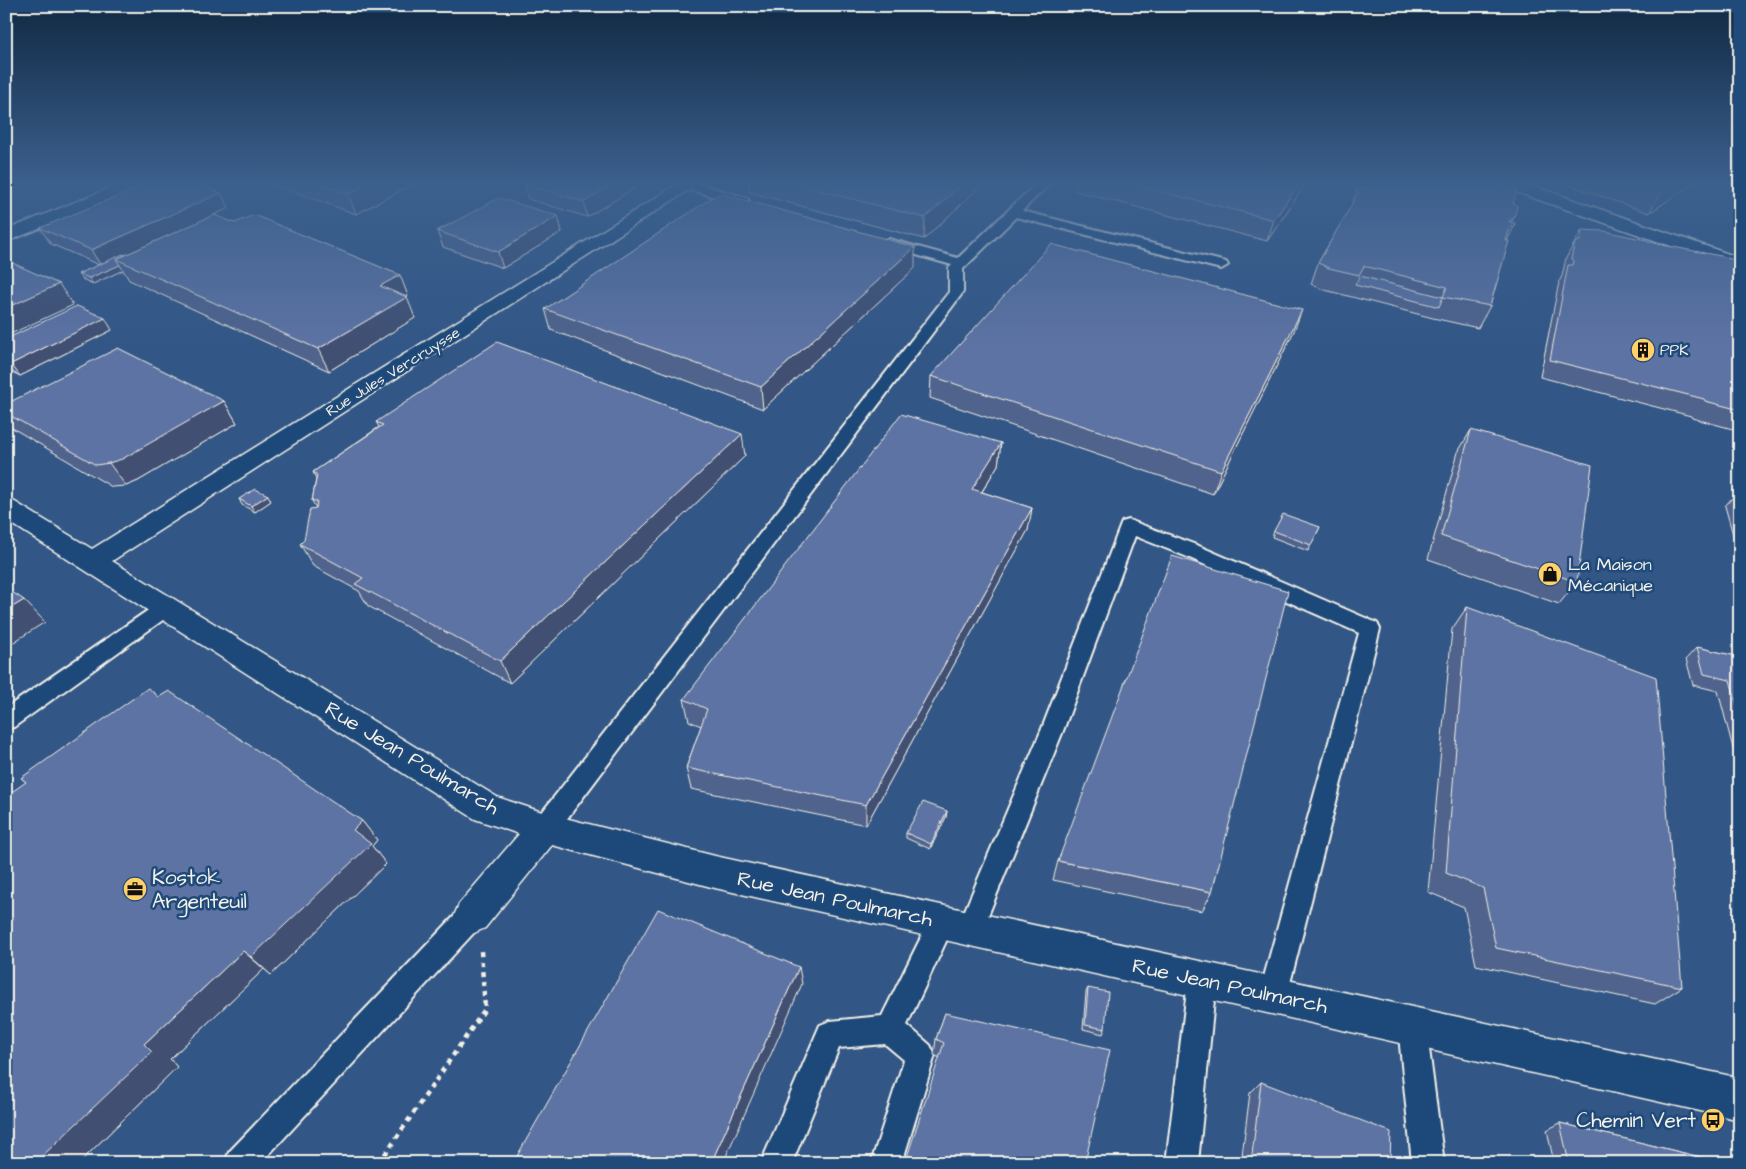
<svg xmlns="http://www.w3.org/2000/svg" width="1746" height="1169" viewBox="0 0 1746 1169" font-family="'Architects Daughter',sans-serif">
<rect width="100%" height="100%" fill="#1f4a7a"/>
<filter id="ink" filterUnits="userSpaceOnUse"><feTurbulence type="fractalNoise" baseFrequency=".02" numOctaves="2"/><feDisplacementMap in="SourceGraphic" scale="10" xChannelSelector="R" yChannelSelector="G"/><feConvolveMatrix kernelMatrix="1 2 1 2 8 2 1 2 1" color-interpolation-filters="sRGB"/></filter>
<g filter="url(#ink)">
<path fill="#325686" d="M 6,182 L 1740,182 L 1740,1163 L 6,1163 Z"/>
<g fill="none" stroke-linecap="round" stroke-linejoin="round">
<g stroke="#f4f1e8" stroke-width="4">
<path id="lane" d="M 684,182 L 692,182 L 747,198 L 749,201 L 743,205 L 739,204 L 684,188 L 682,185 Z
M 1038,182 L 1051,182 L 1022,211 L 1226,262 L 1228,265 L 1221,269 L 1016,217 L 963,269 L 963,292 L 961,295 L 554,836 L 545,839 L 536,836 L 533,828 L 536,820 L 949,292 L 949,268 L 952,265 L 884,246 L 882,243 L 884,240 L 889,239 L 958,258 Z
M 1129,520 L 1199,546 L 1377,623 L 1380,629 L 1287,995 L 1283,1005 L 1273,1009 L 1263,1005 L 1259,995 L 1359,633 L 1185,556 L 1135,536 L 1063,731 L 979,938 L 970,942 L 961,938 L 957,929 L 1041,731 L 1120,527 L 1122,522 Z
M 167,599 L 174,602 L 177,607 L 174,612 L 14,727 L 6,729 L 6,708 L 160,602 Z
M 472,903 L 481,907 L 485,916 L 481,925 L 261,1163 L 225,1163 L 229,1152 L 463,907 Z
M 942,909 L 951,913 L 955,922 L 907,1025 L 930,1045 L 935,1055 L 902,1163 L 871,1163 L 904,1060 L 885,1044 L 839,1048 L 792,1163 L 761,1163 L 820,1025 L 830,1021 L 882,1016 L 933,913 Z
M 1205,967 L 1215,971 L 1219,981 L 1215,990 L 1198,1163 L 1166,1163 L 1188,982 L 1192,972 Z
M 1412,1012 L 1422,1016 L 1426,1026 L 1444,1163 L 1412,1163 L 1398,1026 L 1402,1016 Z"/>
</g>
<g stroke="#f4f1e8" stroke-width="3">
<path id="street" d="M 125,182 L 149,182 L 147,186 L 6,242 L 6,230 Z
M 681,182 L 701,182 L 112,561 L 497,797 L 545,813 L 715,856 L 1740,1078 L 1740,1120 L 715,888 L 552,845 L 485,928 L 472,934 L 459,928 L 454,916 L 459,904 L 519,834 L 475,819 L 6,520 L 6,499 L 15,502 L 92,549 Z
M 1497,182 L 1522,182 L 1740,258 L 1740,270 L 1499,186 Z"/>
</g>
<path stroke="#f4f1e8" stroke-width="4.5" stroke-dasharray="5 5" stroke-linecap="butt" d="M 379,1163 L 485,1009 L 481,951"/>
<use href="#lane" fill="#1f4a7a" fill-rule="evenodd"/>
<use href="#street" fill="#1f4a7a" fill-rule="evenodd"/>
</g>
<path fill="#50638c" stroke="#f4f1e8" d="M 265,182 L 417,182 L 356,214 Z
M 644,182 L 587,217 L 528,199 L 524,184 Z
M 749,182 L 985,182 L 924,239 L 749,192 Z
M 1077,182 L 1307,182 L 1267,241 L 1075,191 Z
M 1567,182 L 1696,182 L 1649,213 L 1566,184 Z
M 1499,184 L 1513,203 L 1514,218 L 1511,223 L 1514,227 L 1507,241 L 1490,306 L 1478,328 L 1433,318 L 1321,289 L 1311,284 L 1318,263 L 1351,206 L 1356,192 L 1363,189 Z
M 221,193 L 229,208 L 214,215 L 235,223 L 400,275 L 408,296 L 406,297 L 415,318 L 329,371 L 129,280 L 123,270 L 93,284 L 82,279 L 78,274 L 99,265 L 51,244 L 40,228 Z
M 558,216 L 562,232 L 503,268 L 443,247 L 437,231 Z
M 1582,230 L 1657,244 L 1740,262 L 1740,431 L 1692,418 L 1691,416 L 1540,377 L 1559,282 L 1562,276 L 1566,258 Z
M 915,268 L 763,409 L 551,330 L 545,309 Z
M 112,330 L 20,376 L 6,369 L 6,339 Z
M 1294,331 L 1213,494 L 930,398 L 931,376 Z
M 224,401 L 237,423 L 138,481 L 126,486 L 112,487 L 9,426 L 6,423 L 6,404 Z
M 376,422 L 745,456 L 510,683 L 368,606 L 359,591 L 313,566 L 300,544 L 304,540 L 316,508 L 312,501 L 316,479 L 313,472 L 379,427 Z
M 1471,430 L 1577,582 L 1559,604 L 1428,559 L 1458,452 Z
M 1001,443 L 998,465 L 982,492 L 1032,508 L 1028,530 L 866,825 L 691,789 L 686,768 L 701,726 L 689,721 L 684,699 Z
M 1740,489 L 1740,560 L 1725,506 Z
M 239,499 L 271,501 L 255,512 L 242,505 Z
M 1320,527 L 1308,551 L 1272,537 L 1274,531 Z
M 1467,607 L 1682,987 L 1655,1004 L 1476,965 L 1464,907 L 1428,892 L 1452,629 Z
M 1697,647 L 1740,657 L 1740,775 L 1718,691 L 1693,685 L 1686,659 Z
M 159,697 L 362,821 L 377,840 L 372,846 L 386,864 L 271,975 L 264,969 L 170,1059 L 177,1067 L 79,1163 L 6,1163 L 26,782 L 21,778 Z
M 947,811 L 946,817 L 930,849 L 906,838 L 906,833 Z
M 1058,861 L 1212,892 L 1202,911 L 1053,880 Z
M 1088,988 L 1105,1029 L 1103,1034 L 1083,1029 L 1086,992 Z
M 945,1013 L 1085,1163 L 940,1058 L 934,1055 L 936,1039 Z
M 1261,1082 L 1390,1163 L 1241,1163 L 1250,1093 Z
M 1560,1123 L 1725,1163 L 1554,1163 L 1547,1130 Z"/>
<path fill="#415072" stroke="#f4f1e8" d="M 371,182 L 417,182 L 356,214 L 348,194 Z
M 616,182 L 644,182 L 587,217 L 584,202 Z
M 965,182 L 985,182 L 924,239 L 925,218 Z
M 1300,182 L 1307,182 L 1267,241 L 1274,220 Z
M 1670,182 L 1696,182 L 1649,213 L 1665,186 Z
M 221,193 L 229,208 L 101,266 L 91,250 Z
M 558,216 L 562,232 L 503,268 L 498,252 Z
M 915,247 L 915,268 L 763,409 L 761,387 Z
M 120,265 L 123,270 L 93,284 L 89,278 Z
M 400,275 L 408,296 L 388,307 L 380,286 Z
M 59,284 L 73,305 L 6,336 L 6,308 Z
M 407,297 L 415,318 L 329,371 L 318,349 Z
M 1302,310 L 1294,331 L 1213,494 L 1221,471 Z
M 105,318 L 112,330 L 20,376 L 11,364 Z
M 224,401 L 237,423 L 138,481 L 126,486 L 109,463 Z
M 742,434 L 745,456 L 510,683 L 500,661 Z
M 1001,443 L 998,465 L 970,511 L 972,489 Z
M 268,495 L 271,501 L 255,512 L 251,506 Z
M 1032,508 L 1028,530 L 866,825 L 866,805 Z
M 24,600 L 45,622 L 6,647 L 6,611 Z
M 6,661 L 14,669 L 6,674 Z
M 947,811 L 946,817 L 930,849 L 931,844 Z
M 362,821 L 377,840 L 372,846 L 386,864 L 271,975 L 251,957 L 353,830 Z
M 243,951 L 264,969 L 170,1059 L 177,1067 L 79,1163 L 35,1163 L 144,1044 Z
M 799,967 L 802,984 L 723,1163 L 711,1163 Z"/>
<path fill="#5d73a3" stroke="#f4f1e8" d="M 151,182 L 192,182 L 221,193 L 91,250 L 40,228 Z
M 314,182 L 371,182 L 348,194 Z
M 527,182 L 616,182 L 584,202 L 524,184 Z
M 787,182 L 965,182 L 925,218 Z
M 1122,182 L 1300,182 L 1274,220 Z
M 1366,182 L 1498,182 L 1500,183 L 1499,184 L 1517,190 L 1513,203 L 1517,206 L 1514,218 L 1510,220 L 1509,222 L 1515,223 L 1514,227 L 1510,227 L 1506,241 L 1509,241 L 1490,306 L 1443,297 L 1447,287 L 1364,266 L 1359,275 L 1329,268 L 1318,263 L 1359,192 L 1356,192 L 1358,188 L 1363,189 Z
M 1656,182 L 1670,182 L 1665,186 Z
M 719,193 L 915,247 L 761,387 L 545,309 Z
M 499,198 L 558,216 L 498,252 L 437,231 Z
M 214,215 L 235,223 L 254,215 L 400,275 L 380,286 L 407,297 L 318,349 L 116,259 Z
M 1582,230 L 1604,231 L 1646,240 L 1657,244 L 1721,256 L 1740,262 L 1740,410 L 1705,401 L 1704,399 L 1550,360 L 1568,265 L 1573,265 L 1574,261 L 1571,259 L 1575,242 L 1580,241 Z
M 1051,244 L 1302,310 L 1221,471 L 931,376 Z
M 123,254 L 126,255 L 116,259 L 120,265 L 89,278 L 78,274 Z
M 6,260 L 59,284 L 6,308 Z
M 1360,276 L 1443,297 L 1439,307 L 1355,285 Z
M 77,306 L 105,318 L 11,364 L 6,362 L 6,339 Z
M 497,342 L 742,434 L 500,661 L 355,584 L 363,578 L 300,544 L 304,540 L 310,509 L 316,508 L 317,501 L 312,501 L 317,475 L 313,472 L 383,425 L 376,422 Z
M 118,348 L 224,401 L 122,459 L 109,463 L 96,465 L 6,413 L 6,404 Z
M 901,414 L 1001,443 L 972,489 L 1032,508 L 866,805 L 686,768 L 707,709 L 684,699 Z
M 1471,430 L 1592,465 L 1577,582 L 1441,536 Z
M 255,489 L 268,495 L 251,506 L 239,499 Z
M 1283,514 L 1320,527 L 1311,545 L 1274,531 Z
M 1172,556 L 1288,591 L 1212,892 L 1058,861 Z
M 6,588 L 24,600 L 6,611 Z
M 1467,607 L 1656,677 L 1682,987 L 1496,948 L 1483,888 L 1446,873 Z
M 1697,647 L 1740,657 L 1740,715 L 1730,680 L 1704,674 Z
M 148,688 L 159,697 L 169,691 L 362,821 L 353,830 L 371,844 L 251,957 L 243,951 L 144,1044 L 152,1052 L 35,1163 L 6,1163 L 6,796 L 26,782 L 21,778 Z
M 923,802 L 947,811 L 931,844 L 906,833 Z
M 658,909 L 799,967 L 711,1163 L 513,1163 Z
M 1088,988 L 1108,992 L 1105,1029 L 1085,1025 Z
M 945,1013 L 1110,1050 L 1085,1163 L 905,1163 L 944,1043 L 936,1039 Z
M 1261,1082 L 1391,1132 L 1390,1163 L 1251,1163 Z
M 1560,1123 L 1725,1163 L 1569,1163 Z"/>
</g>
<linearGradient id="sky" x2="0" y2="1"><stop stop-color="#112943"/><stop offset="0.53" stop-color="#3c608d"/><stop offset="1" stop-color="#3c608d" stop-opacity="0"/></linearGradient>
<rect width="1746" height="346" fill="url(#sky)"/>
<defs>
<g id="building-disc" transform="scale(1.25)"><circle r="9.5" fill="#ffd166" stroke="#1f4a7a"/><path d="M-4-6H4V6H1V3H-1V6H-4ZM-2.5-4.3h1.7v1.8h-1.7ZM.8-4.3h1.7v1.8H.8ZM-2.5-1h1.7V.8h-1.7ZM.8-1h1.7V.8H.8Z" fill="#111"/></g>
<g id="shop-disc" transform="scale(1.25)"><circle r="9.5" fill="#ffd166" stroke="#1f4a7a"/><path d="M-5-2.5h2.3a2.7 3.5 0 0 1 5.4 0H5L5.5 6h-11ZM-1.5-2.5h3a1.5 2.3 0 0 0-3 0Z" fill="#111"/></g>
<g id="office-disc" transform="scale(1.25)"><circle r="9.5" fill="#ffd166" stroke="#1f4a7a"/><path d="M-6-3h4V-5.5h4V-3h4V5H-6ZM-1-4.5V-3h2v-1.5ZM-6 0V1H6V0Z" fill="#111"/></g>
<g id="bus-disc" transform="scale(1.25)"><circle r="9.5" fill="#ffd166" stroke="#1f4a7a"/><path d="M-5-6H5V4H4V6H2V4H-2V6H-4V4H-5ZM-3.5-4V0h7V-4ZM-3.5 1.2v1.5H-2V1.2ZM2 1.2v1.5H3.5V1.2Z" fill="#111"/></g>
</defs>
<g fill-rule="evenodd">
<use href="#building-disc" x="1643" y="350"/>
<use href="#shop-disc" x="1550" y="574"/>
<use href="#office-disc" x="135" y="889"/>
<use href="#bus-disc" x="1713" y="1120"/>
</g>
<g text-anchor="middle" dominant-baseline="central" stroke-width="5" stroke-linejoin="round" paint-order="stroke">
<g font-size="15" fill="#f4f1e8" stroke="#1f4a7a" text-anchor="start">
<text x="1660" y="350">PPK</text>
</g>
<g font-size="15" fill="#f4f1e8" stroke="#1f4a7a">
<text transform="translate(393 372) rotate(-32)">Rue Jules Vercruysse</text>
</g>
<g font-size="18" fill="#f4f1e8" stroke="#1f4a7a" text-anchor="start">
<text x="1568" y="564">La Maison<tspan x="1568" dy="21">Mécanique</tspan></text>
</g>
<g font-size="21" fill="#f4f1e8" stroke="#1f4a7a">
<text transform="translate(412 758) rotate(31)">Rue Jean Poulmarch</text>
<text transform="translate(835 899) rotate(12)">Rue Jean Poulmarch</text>
<text transform="translate(1230 986) rotate(12)">Rue Jean Poulmarch</text>
</g>
<g font-size="21" fill="#f4f1e8" stroke="#1f4a7a" text-anchor="start">
<text x="152" y="877">Kostok<tspan x="152" dy="24">Argenteuil</tspan></text>
<text x="1696" y="1120" text-anchor="end">Chemin Vert</text>
</g>
</g>
<rect width="1746" height="1169" fill="none" stroke="#1f4a7a" stroke-width="25"/>
<rect x="12" y="12" width="1721" height="1144" fill="none" stroke="#f4f1e8" stroke-width="2" filter="url(#ink)"/>
</svg>
